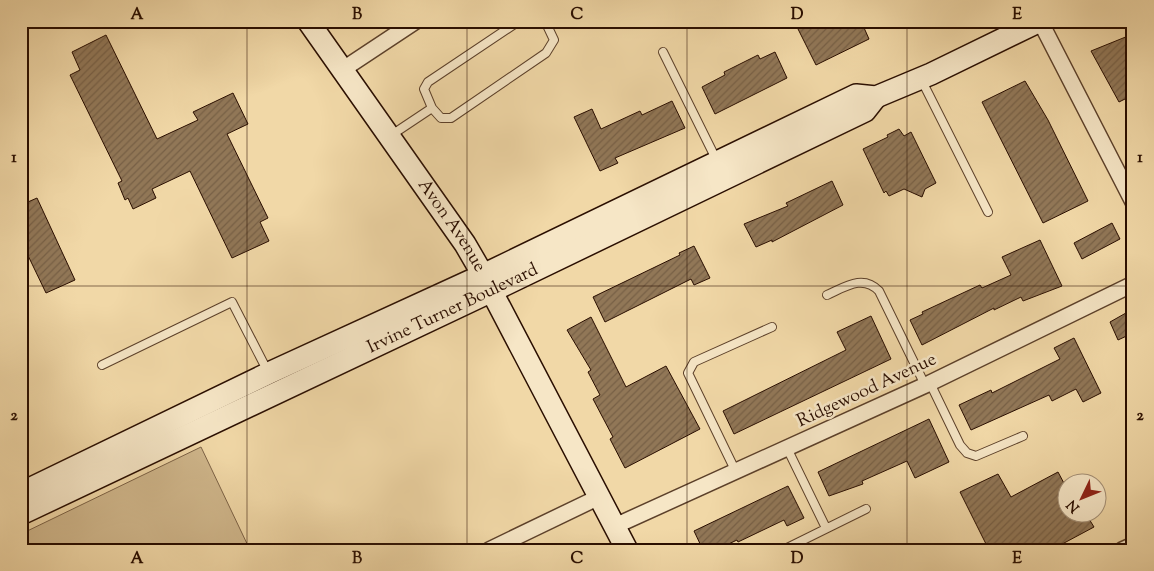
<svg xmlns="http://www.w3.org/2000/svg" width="1154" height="571" viewBox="0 0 1154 571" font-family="'Sorts Mill Goudy',serif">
<defs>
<pattern id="building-hatch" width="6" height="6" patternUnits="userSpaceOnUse" patternTransform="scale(1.25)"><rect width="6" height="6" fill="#917757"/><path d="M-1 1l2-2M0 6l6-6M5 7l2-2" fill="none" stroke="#776046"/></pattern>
</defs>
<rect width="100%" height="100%" fill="#f1d8a7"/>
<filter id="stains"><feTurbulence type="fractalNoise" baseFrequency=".004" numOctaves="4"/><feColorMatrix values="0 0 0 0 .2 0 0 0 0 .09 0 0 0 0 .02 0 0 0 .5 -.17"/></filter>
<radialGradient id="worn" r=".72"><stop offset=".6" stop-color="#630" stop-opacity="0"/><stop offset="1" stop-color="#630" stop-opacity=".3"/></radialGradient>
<path fill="#cfb68b" stroke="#7c6246" d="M 201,447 L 250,550 L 21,550 L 21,534 Z"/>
<path fill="url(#building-hatch)" stroke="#2a0e00" d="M 794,21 L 861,21 L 869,39 L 816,65 Z
M 1133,34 L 1133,95 L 1119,102 L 1091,51 Z
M 106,35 L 157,139 L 198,120 L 193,112 L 233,93 L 248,124 L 227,134 L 268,218 L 260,222 L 269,241 L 232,258 L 190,171 L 152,189 L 156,198 L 133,209 L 128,198 L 125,200 L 118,183 L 122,181 L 70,75 L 80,70 L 72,52 Z
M 775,52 L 787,78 L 715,114 L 702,87 L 725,75 L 724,72 L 758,55 L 760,59 Z
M 1025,81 L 1048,120 L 1088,201 L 1043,223 L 982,102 Z
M 672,101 L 685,128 L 615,158 L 618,163 L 600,171 L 574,117 L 592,109 L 601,129 L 640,111 L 642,115 Z
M 899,129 L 904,136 L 911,132 L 936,183 L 925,189 L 922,197 L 904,189 L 889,196 L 886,191 L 884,193 L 863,149 L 888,137 L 887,135 Z
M 832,181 L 843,205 L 772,242 L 772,240 L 756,247 L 744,224 L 788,206 L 786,203 Z
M 37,198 L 75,280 L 46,293 L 21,241 L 21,205 Z
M 1112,223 L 1120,239 L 1082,259 L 1074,243 Z
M 1040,240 L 1062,286 L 1023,301 L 1021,297 L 994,310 L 994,308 L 922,345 L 910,320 L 923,314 L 922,312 L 980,285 L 982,288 L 1011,275 L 1002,257 Z
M 694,246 L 710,278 L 694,285 L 691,279 L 605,322 L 593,297 L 680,255 L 679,253 Z
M 1133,309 L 1133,333 L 1118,340 L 1110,322 Z
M 871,316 L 891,359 L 734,434 L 723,411 L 846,350 L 837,332 Z
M 591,317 L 626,387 L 666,366 L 700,429 L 625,468 L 610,439 L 613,437 L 593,399 L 600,395 L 588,372 L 591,370 L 567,330 Z
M 1074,338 L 1101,393 L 1083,402 L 1076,389 L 1052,401 L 1049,395 L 971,430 L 959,405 L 991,390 L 992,393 L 1060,359 L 1054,348 Z
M 929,419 L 949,462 L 915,478 L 907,461 L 862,481 L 863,484 L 829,496 L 818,472 Z
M 1058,472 L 1066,487 L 1066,514 L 1086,514 L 1094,527 L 1051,550 L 989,550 L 960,492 L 998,474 L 1011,497 Z
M 788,486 L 804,518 L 787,526 L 784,520 L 738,542 L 737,540 L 716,550 L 703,550 L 694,531 Z"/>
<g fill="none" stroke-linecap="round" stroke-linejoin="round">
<g stroke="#5c402a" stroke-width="10">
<path id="lane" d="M 519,21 L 428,82 L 424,89 L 432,108 L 441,118 L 451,118 L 546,53 L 554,40 L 545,21
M 663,52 L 717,161
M 921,79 L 988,212
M 390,136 L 432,108
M 827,295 C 845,287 863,274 879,291 L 925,385
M 102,365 L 232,302 L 268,372
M 930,383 L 960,445 L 967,453 L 976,456 L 1023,436
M 787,448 L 826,528
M 736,472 L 688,373 L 694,362 L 772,327
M 783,550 L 866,509"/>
</g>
<g stroke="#5c402a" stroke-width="18">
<path id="street" d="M 1040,21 L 1133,202
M 342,70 L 416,21
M 615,526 L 930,383 L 1133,284
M 489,550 L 599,497
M 1122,550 L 1133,545"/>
</g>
<g stroke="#2a0e00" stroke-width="24">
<g id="secondary">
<path id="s1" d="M 308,21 L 465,244 L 483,275 L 627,550"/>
<path d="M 21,493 L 269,373 L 483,275 L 856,95 L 876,97 L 931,74 L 1040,21"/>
<path id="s2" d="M 21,514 L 492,291 L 865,111 L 876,97"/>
</g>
</g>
<use href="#lane" stroke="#f6e6c6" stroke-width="8"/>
<use href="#street" stroke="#f6e6c6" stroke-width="15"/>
<use href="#secondary" stroke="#f6e6c6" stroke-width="21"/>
</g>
<path fill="none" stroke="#2a0e00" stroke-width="1" stroke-opacity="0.55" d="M 247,21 L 247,550M 467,21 L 467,550M 687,21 L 687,550M 907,21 L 907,550M 21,286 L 1133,286"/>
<g text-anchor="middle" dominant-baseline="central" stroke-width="5" stroke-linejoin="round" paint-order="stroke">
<g font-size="18" fill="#2a0e00" stroke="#f6e6c6">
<text stroke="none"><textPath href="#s1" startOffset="250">Avon Avenue</textPath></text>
<text stroke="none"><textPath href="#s2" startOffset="478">Irvine Turner Boulevard</textPath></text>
<text transform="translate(867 391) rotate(-25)">Ridgewood Avenue</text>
</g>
</g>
<rect width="1154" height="571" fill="none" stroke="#f1d8a7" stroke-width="55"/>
<g transform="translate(1082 498) rotate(227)"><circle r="24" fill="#f6e6c6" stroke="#a49077"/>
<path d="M0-4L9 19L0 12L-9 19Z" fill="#8f2418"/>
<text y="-8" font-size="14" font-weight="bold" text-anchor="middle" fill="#2a0e00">N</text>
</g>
<rect x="28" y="28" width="1098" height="516" fill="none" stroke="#2a0e00" stroke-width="2"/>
<g font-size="16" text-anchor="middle" font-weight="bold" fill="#2a0e00">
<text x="137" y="19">A</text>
<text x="357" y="19">B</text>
<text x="577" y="19">C</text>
<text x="797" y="19">D</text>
<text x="1017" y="19">E</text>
<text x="14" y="162">1</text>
<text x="1140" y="162">1</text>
<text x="14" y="420">2</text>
<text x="1140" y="420">2</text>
<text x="137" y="563">A</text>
<text x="357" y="563">B</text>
<text x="577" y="563">C</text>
<text x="797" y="563">D</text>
<text x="1017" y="563">E</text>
</g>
<rect width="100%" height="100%" filter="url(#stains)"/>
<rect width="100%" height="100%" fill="url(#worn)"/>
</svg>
